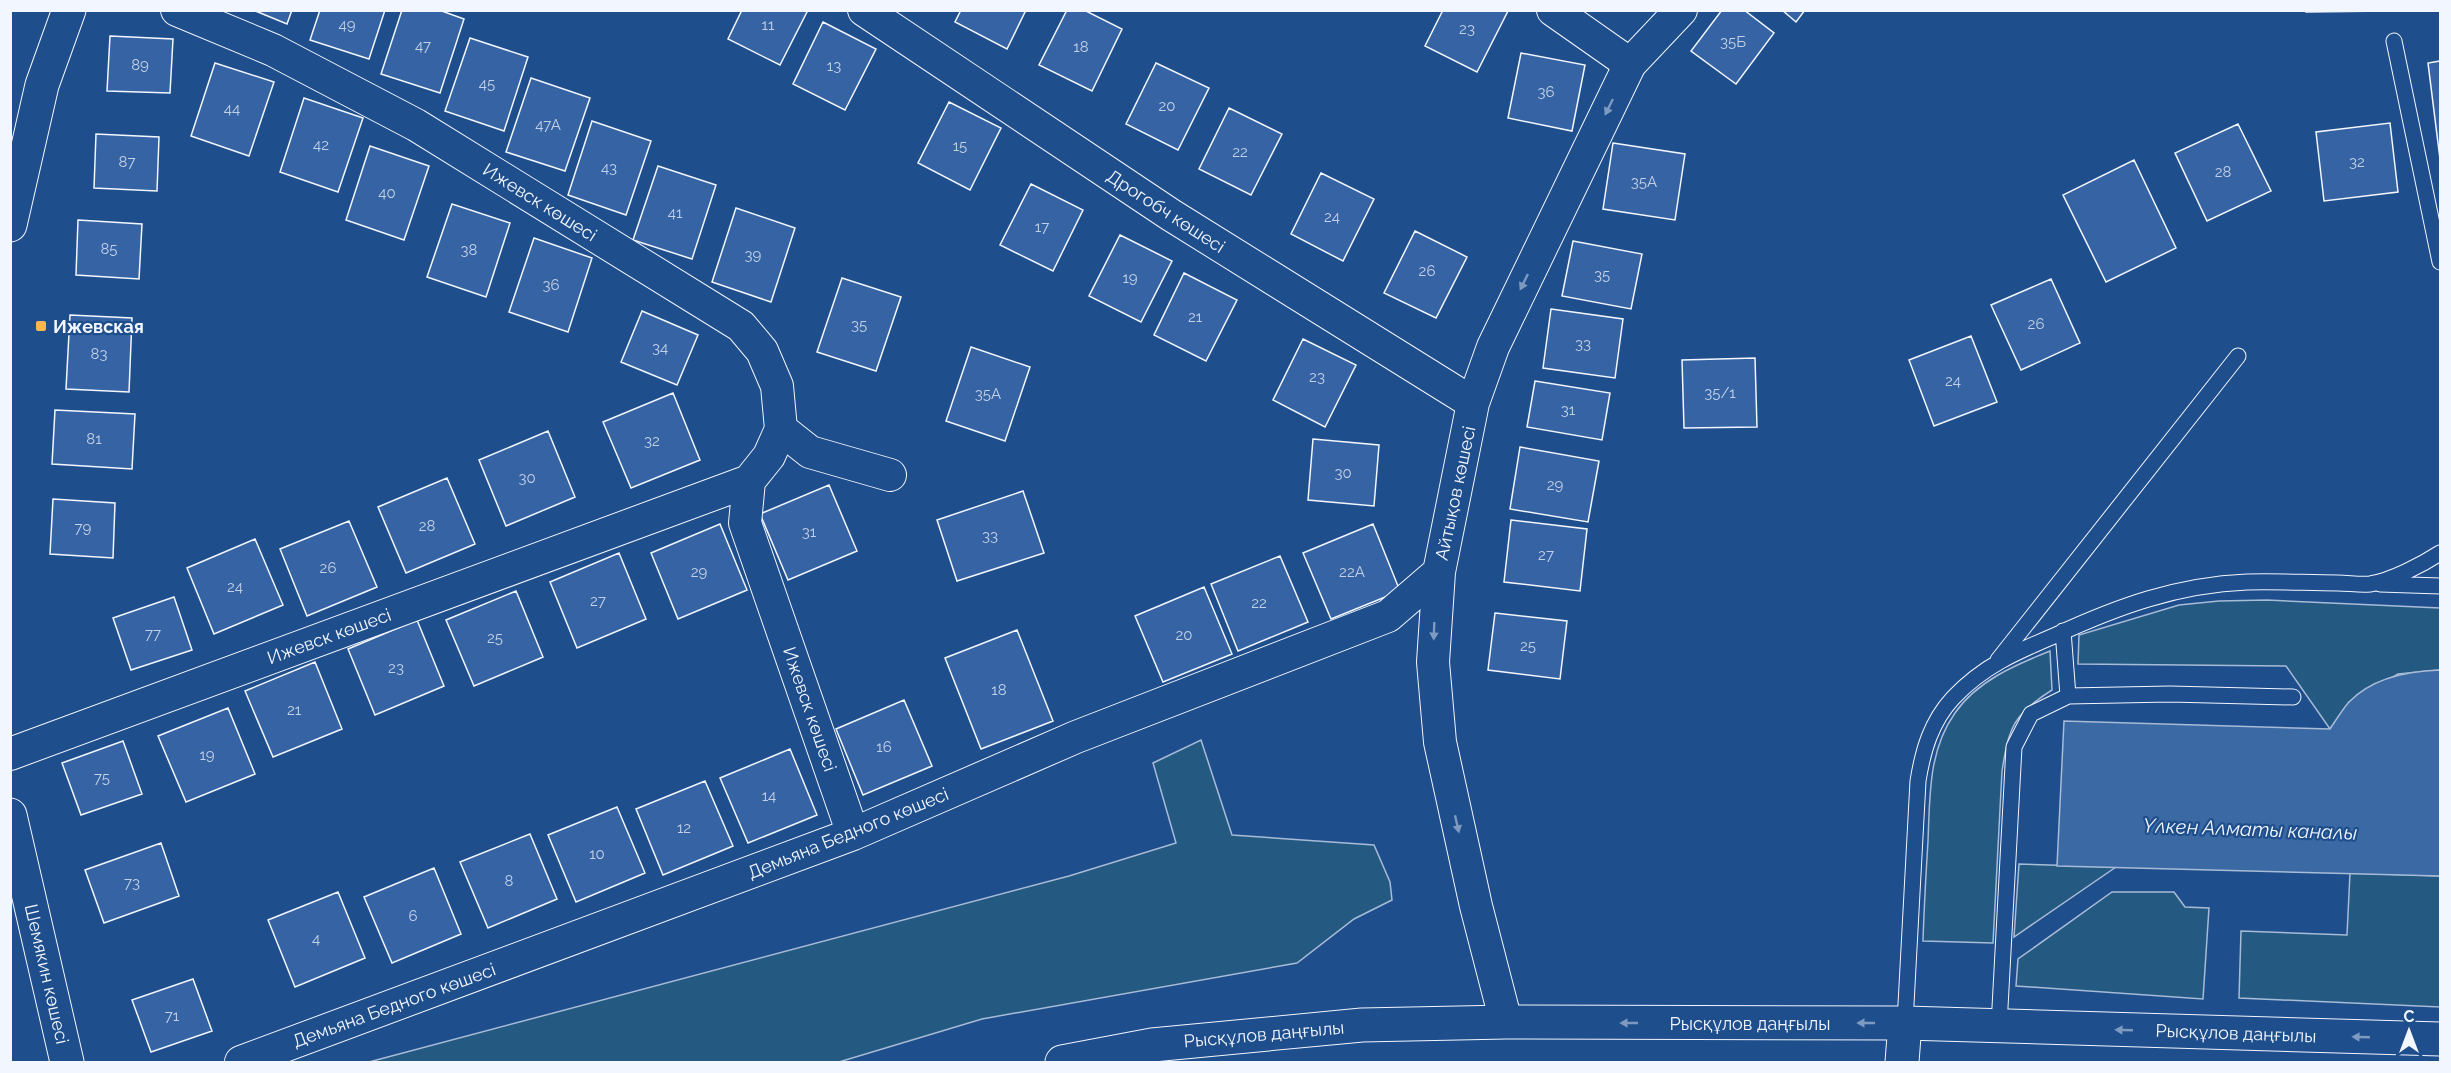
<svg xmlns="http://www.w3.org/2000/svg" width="2451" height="1073" viewBox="0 0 2451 1073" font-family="Raleway,sans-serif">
<rect width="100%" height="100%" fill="#1f4e8c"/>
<path fill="#245a82" stroke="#a8bbd7" stroke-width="1.5" d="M 2267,600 L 2440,608 L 2440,670 L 2398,674 L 2349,702 L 2330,729 L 2286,666 L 2078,664 L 2079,635 L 2179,605 L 2219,601 Z
M 2050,651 L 2052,690 C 2014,714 2009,726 2002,771 L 1993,943 L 1923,941 C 1924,908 1926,874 1928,841 C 1930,797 1928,751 1955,713 C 1977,681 2015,665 2050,651 Z
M 1201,740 L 1232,835 L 1374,845 L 1390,882 L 1392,900 L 1354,919 L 1297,963 L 982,1019 L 839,1062 L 369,1062 L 1069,876 L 1176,843 L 1153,763 Z
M 2019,864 L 2116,867 L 2014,937 Z
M 2350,873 L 2440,876 L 2440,1007 L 2239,998 L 2241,931 L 2347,935 Z
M 2112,892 L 2174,892 L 2185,907 L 2209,908 L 2203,999 L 2016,986 L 2018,959 Z"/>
<path fill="#3b69a3" stroke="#a8bbd7" stroke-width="1.5" d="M 2440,670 L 2440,876 L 2057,866 L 2064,721 L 2330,729 C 2336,720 2342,710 2349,702 C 2373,677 2408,671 2440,670 Z"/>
<path fill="#3563a3" stroke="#f2f6ff" stroke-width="1.5" d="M 253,10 L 292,10 L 287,24 Z
M 320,10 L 385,10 L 369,59 L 310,40 Z
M 402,10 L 439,10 L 464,19 L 440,93 L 381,74 Z
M 742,10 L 808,10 L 780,65 L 728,39 Z
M 961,10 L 1026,10 L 1007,49 L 955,22 Z
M 1067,10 L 1084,10 L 1122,29 L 1092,91 L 1039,65 Z
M 1443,10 L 1508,11 L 1477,72 L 1425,46 Z
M 1722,10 L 1744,10 L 1774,33 L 1736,84 L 1691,51 Z
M 1782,10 L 1805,10 L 1796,22 Z
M 2306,10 L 2388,10 L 2388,11 L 2306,12 Z
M 823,22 L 876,49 L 845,110 L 793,84 Z
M 110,36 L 173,39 L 170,93 L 107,91 Z
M 470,38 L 528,57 L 504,131 L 445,111 Z
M 1521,53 L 1585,65 L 1572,131 L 1508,118 Z
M 2440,61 L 2440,159 L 2428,63 Z
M 215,63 L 274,82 L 249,156 L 191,136 Z
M 1156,63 L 1209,88 L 1178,150 L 1126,124 Z
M 531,78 L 590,98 L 565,171 L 506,152 Z
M 304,98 L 363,118 L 338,192 L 280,172 Z
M 949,102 L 1001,128 L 970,190 L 918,163 Z
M 1229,108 L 1282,134 L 1251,195 L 1199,169 Z
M 592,121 L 651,141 L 626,215 L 568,195 Z
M 2390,123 L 2398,192 L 2324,201 L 2316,132 Z
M 2238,124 L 2271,191 L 2207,221 L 2175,153 Z
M 96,134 L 159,137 L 157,191 L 94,188 Z
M 1613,143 L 1685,154 L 1675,220 L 1603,209 Z
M 370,146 L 429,166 L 404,240 L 346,220 Z
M 2134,160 L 2176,248 L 2106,282 L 2063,195 Z
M 658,166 L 716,185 L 692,259 L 633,240 Z
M 1321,173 L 1374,199 L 1343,261 L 1291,234 Z
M 1031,184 L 1083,210 L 1053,271 L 1000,245 Z
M 452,204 L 510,223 L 486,297 L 427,277 Z
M 736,208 L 795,228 L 771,302 L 712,282 Z
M 78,220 L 142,224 L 139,279 L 76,275 Z
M 1415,231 L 1467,257 L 1436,318 L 1384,293 Z
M 1120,235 L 1172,261 L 1141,322 L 1089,296 Z
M 534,238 L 592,258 L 568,332 L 509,312 Z
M 1573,241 L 1642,254 L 1631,309 L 1562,296 Z
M 1184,273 L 1237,300 L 1206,361 L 1154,335 Z
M 842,278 L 901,297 L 876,371 L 817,352 Z
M 2051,279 L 2080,343 L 2021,370 L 1991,305 Z
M 1551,309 L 1623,319 L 1615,378 L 1543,368 Z
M 642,311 L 698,335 L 677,385 L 621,362 Z
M 70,315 L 132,318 L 129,392 L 66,389 Z
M 1971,336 L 1997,402 L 1934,426 L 1909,360 Z
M 1303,339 L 1356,365 L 1325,427 L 1273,400 Z
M 971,347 L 1030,367 L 1005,441 L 946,421 Z
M 1755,358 L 1757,427 L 1684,428 L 1682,360 Z
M 1535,381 L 1610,393 L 1602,440 L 1527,427 Z
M 673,393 L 700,460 L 631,488 L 603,422 Z
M 55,410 L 135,414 L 132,469 L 52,464 Z
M 548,431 L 575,497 L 506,526 L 479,460 Z
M 1313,439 L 1379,445 L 1374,506 L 1308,500 Z
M 1520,447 L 1599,461 L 1588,522 L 1510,509 Z
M 447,478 L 475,544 L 406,573 L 378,507 Z
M 829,485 L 857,551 L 788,580 L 760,514 Z
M 1023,491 L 1044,553 L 957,581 L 937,520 Z
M 53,499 L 115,503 L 113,558 L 50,554 Z
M 1511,520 L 1587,529 L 1580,591 L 1504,582 Z
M 349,521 L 377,587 L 307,616 L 280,549 Z
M 720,524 L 747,590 L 678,619 L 651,553 Z
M 1373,524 L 1400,591 L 1331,619 L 1303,553 Z
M 255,539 L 283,605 L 214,634 L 187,568 Z
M 619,553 L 646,619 L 577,648 L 550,582 Z
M 1280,556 L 1308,622 L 1238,651 L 1211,584 Z
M 1204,587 L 1232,654 L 1163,682 L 1135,616 Z
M 516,591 L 543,657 L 474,686 L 446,620 Z
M 174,597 L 192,650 L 131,670 L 113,618 Z
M 1495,613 L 1567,621 L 1560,679 L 1488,670 Z
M 417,620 L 444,686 L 375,715 L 348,649 Z
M 1017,630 L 1053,721 L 981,749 L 945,658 Z
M 315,662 L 342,729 L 273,757 L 245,691 Z
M 904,700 L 932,766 L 863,795 L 836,729 Z
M 228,708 L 255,774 L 186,802 L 158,736 Z
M 123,741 L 142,794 L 81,815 L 62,763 Z
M 790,749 L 817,815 L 748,843 L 720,778 Z
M 705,781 L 733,846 L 663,875 L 636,809 Z
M 617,807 L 645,873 L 576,902 L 548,835 Z
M 530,834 L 557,899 L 488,928 L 460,862 Z
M 161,843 L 179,896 L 104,923 L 85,870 Z
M 434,868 L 461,934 L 392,963 L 364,897 Z
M 338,892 L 365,958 L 295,987 L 268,920 Z
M 193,979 L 212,1031 L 151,1052 L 132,1000 Z"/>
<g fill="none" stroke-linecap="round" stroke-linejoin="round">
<g stroke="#f2f6ff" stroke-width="17">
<path id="lane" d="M 2394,41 L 2440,262
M 2380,584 L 2440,586
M 2063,631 L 2068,696
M 1998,660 L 2238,356
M 1905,1023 L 1918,781 C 1923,750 1931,722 1953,698 C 1983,666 2016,652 2056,635 C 2119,606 2177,585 2247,582 C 2278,581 2308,583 2338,583 C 2348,583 2360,585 2370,584 C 2391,581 2423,564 2440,553
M 1999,1026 L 2014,747 L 2031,714 L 2068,696 L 2170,694 L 2293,697"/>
</g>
<g stroke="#f2f6ff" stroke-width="34">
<path id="street" d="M 177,10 L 273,50 L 416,125 L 741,326 L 762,351 L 777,386 L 781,429 L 769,456 L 749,481 L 745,523 L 853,834
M 864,10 L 1171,215 L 1473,403
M 1553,10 L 1630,64
M 781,429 L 810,452 L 890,475
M 10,754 L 749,481
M 1506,1022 L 1476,906 L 1440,742 L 1433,662 L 1439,572 L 1473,403 L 1493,347 L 1630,64 L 1681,10
M 241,1062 L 853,834 L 1076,737 L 1388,616 L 1439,572"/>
</g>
<g stroke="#f2f6ff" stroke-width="35">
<path id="secondary" d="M 10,225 L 42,85 L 69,10
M 10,815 L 67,1062"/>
</g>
<g stroke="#f2f6ff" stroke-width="35">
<path id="primary" d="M 1062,1062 L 1152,1045 L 1362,1025 L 1506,1022 L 1905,1023 L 2440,1039
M 1902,1062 L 1905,1023"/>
</g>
<use href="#lane" stroke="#1f4e8c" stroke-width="15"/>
<use href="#street" stroke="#1f4e8c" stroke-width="32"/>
<use href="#secondary" stroke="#1f4e8c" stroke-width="33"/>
<use href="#primary" stroke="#1f4e8c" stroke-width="33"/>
</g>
<defs><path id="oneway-solid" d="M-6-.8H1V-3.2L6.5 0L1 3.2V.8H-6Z" transform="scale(1.5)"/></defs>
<g fill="#7e9ac0">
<use href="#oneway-solid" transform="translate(1609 107) rotate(116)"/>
<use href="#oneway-solid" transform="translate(1524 282) rotate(116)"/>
<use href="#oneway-solid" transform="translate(1434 631) rotate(92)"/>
<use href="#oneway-solid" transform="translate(1457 824) rotate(77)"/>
<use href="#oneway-solid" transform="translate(1629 1023) rotate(-180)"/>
<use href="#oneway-solid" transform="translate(1866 1023) rotate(-180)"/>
<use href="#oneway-solid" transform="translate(2124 1030) rotate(-178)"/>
<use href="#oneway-solid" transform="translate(2361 1037) rotate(-178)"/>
</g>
<rect fill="#ffb74d" stroke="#1f4e8c" stroke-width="2" x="35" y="320" width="12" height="12" rx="3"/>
<g text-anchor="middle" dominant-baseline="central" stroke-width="4.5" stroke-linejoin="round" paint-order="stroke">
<g font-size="15" fill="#c3d1e8">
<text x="347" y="25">49</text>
<text x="768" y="25">11</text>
<text x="1467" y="29">23</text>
<text x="1733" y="42">35Б</text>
<text x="423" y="46">47</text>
<text x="1081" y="47">18</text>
<text x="140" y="65">89</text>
<text x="834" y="66">13</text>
<text x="487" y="84">45</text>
<text x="1546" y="92">36</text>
<text x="1167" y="106">20</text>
<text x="232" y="109">44</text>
<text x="548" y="125">47А</text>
<text x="321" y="145">42</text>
<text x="960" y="146">15</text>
<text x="1240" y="152">22</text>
<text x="127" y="162">87</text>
<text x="2357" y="162">32</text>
<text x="609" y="168">43</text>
<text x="2223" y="172">28</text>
<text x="1644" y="182">35А</text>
<text x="387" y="193">40</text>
<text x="675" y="213">41</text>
<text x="1332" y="217">24</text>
<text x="1042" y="227">17</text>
<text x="109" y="249">85</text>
<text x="469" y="250">38</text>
<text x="753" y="255">39</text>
<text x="1427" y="271">26</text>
<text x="1602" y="275">35</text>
<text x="1130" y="278">19</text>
<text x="551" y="285">36</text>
<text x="1195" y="317">21</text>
<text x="2036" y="324">26</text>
<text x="859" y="325">35</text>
<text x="1583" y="344">33</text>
<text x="660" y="348">34</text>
<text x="99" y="354">83</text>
<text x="1317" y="377">23</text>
<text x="1953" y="381">24</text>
<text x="1720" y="393">35/1</text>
<text x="988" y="394">35А</text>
<text x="1568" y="410">31</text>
<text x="94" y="439">81</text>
<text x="652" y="441">32</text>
<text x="1343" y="473">30</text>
<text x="527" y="478">30</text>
<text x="1555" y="485">29</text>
<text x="427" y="526">28</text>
<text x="83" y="528">79</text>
<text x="809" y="532">31</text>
<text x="990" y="536">33</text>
<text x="1546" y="555">27</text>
<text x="328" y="568">26</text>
<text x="699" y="572">29</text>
<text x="1352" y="572">22А</text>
<text x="235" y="587">24</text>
<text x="598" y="601">27</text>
<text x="1259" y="603">22</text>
<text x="153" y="634">77</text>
<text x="1184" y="635">20</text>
<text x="495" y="638">25</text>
<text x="1528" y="646">25</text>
<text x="396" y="668">23</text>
<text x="999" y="690">18</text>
<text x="294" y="710">21</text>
<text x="884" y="747">16</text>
<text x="207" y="755">19</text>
<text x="102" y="778">75</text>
<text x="769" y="796">14</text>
<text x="684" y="828">12</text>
<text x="597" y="854">10</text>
<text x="509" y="881">8</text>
<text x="132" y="883">73</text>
<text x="413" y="916">6</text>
<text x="316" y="939">4</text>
<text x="172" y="1016">71</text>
</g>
<g font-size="18" fill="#f2f6ff" stroke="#1f4e8c">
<text transform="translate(540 202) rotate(32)">Ижевск көшесі</text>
<text transform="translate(1166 211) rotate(33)">Дрогобч көшесі</text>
<text transform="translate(1455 493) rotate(-78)">Айтықов көшесі</text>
<text transform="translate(329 636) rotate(-20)">Ижевск көшесі</text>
<text transform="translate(810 709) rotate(71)">Ижевск көшесі</text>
<text transform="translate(848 833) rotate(-22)">Демьяна Бедного көшесі</text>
<text transform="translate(47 974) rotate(77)">Шемякин көшесі</text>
<text transform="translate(394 1005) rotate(-20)">Демьяна Бедного көшесі</text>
<text x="1750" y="1023">Рысқұлов даңғылы</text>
<text transform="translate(2236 1033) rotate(2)">Рысқұлов даңғылы</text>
<text transform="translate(1264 1034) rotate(-5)">Рысқұлов даңғылы</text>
</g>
<g font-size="18" font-weight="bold" fill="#f2f6ff" stroke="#1f4e8c" text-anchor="start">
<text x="53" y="326">Ижевская</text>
</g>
<g font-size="20" font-style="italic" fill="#f2f6ff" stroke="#1f4e8c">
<text transform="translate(2250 829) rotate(2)">Үлкен Алматы каналы</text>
</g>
</g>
<rect width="2451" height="1073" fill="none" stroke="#f2f6ff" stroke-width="24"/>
<g transform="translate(2409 1031)" stroke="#1f4e8c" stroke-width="4.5" paint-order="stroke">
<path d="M0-4.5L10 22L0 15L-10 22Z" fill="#f2f6ff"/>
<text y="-9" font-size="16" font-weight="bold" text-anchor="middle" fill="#f2f6ff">С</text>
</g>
</svg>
